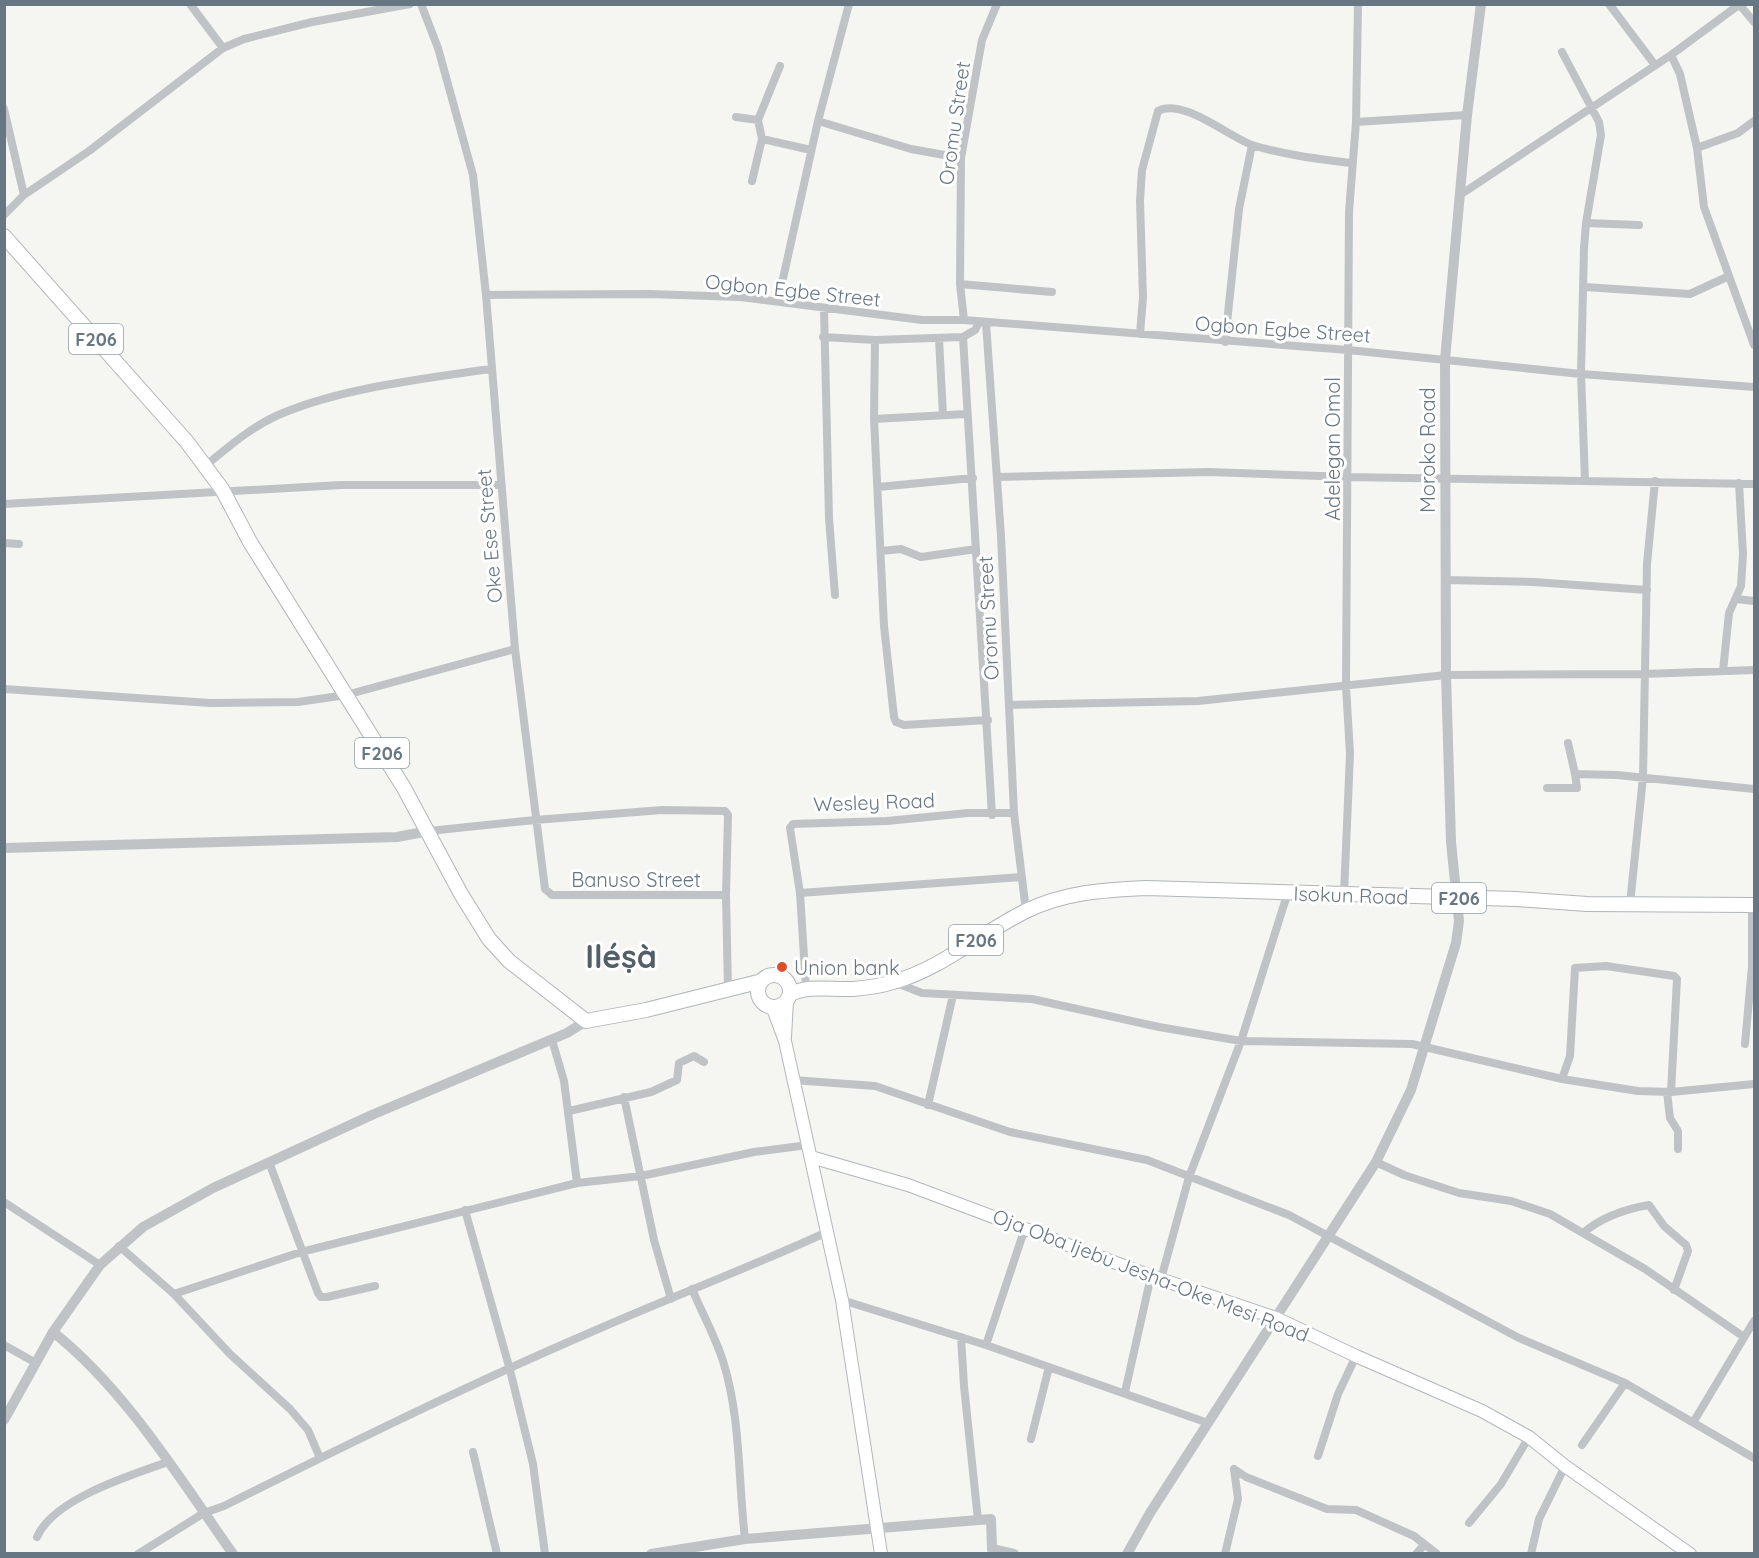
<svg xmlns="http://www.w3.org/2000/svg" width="1759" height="1558" viewBox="0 0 1759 1558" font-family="Quicksand,sans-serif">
<rect width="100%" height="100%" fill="#f5f5f2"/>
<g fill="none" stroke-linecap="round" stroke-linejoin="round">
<g stroke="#b1b7bb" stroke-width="14">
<path id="secondary" d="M 772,1006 L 785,1041 L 842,1300 L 881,1554
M 785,1037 L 787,1001
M 811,1157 L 908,1185 L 1151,1276 L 1276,1318 L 1356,1356 L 1482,1411 L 1529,1437 L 1565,1466 L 1690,1554"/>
</g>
<g stroke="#b0b5b9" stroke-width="16">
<path id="primary" d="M 4,236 L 187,442 L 222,489 L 250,542 L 404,788 L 461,894 L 489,939 L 509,961 L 586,1021 L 646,1010 L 762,981
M758 991a16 16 0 1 1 32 0a16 16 0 1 1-32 0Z
M 790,994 C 810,985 831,990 853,989 C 865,988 881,986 893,982 C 939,970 983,932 1026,911 C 1065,892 1104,890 1146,888 L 1516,899 L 1587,904 L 1754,905"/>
</g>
<path stroke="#bfc3c6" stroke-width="8" d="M 190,4 L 223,48
M 421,4 L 438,48 L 473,175 L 486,295 L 515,649 L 545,889 L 552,895 L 726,895
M 1609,4 L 1655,65
M 1739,4 L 1754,22
M 1562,52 L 1599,122 L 1601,135 L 1586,223 L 1584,248 L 1581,374 L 1585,480
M 1671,55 L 1680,74 L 1697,148 L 1704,207 L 1754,345
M 4,109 L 24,195
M 736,117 L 758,120 L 780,66
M 758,120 L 762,139 L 811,150
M 818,121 L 911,149 L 961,158
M 1356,122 L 1467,115
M 1697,148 L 1738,133 L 1754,121
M 752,181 L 762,139
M 1460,195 L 1671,55 L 1740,4
M 4,215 L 24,195 L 89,151 L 223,48 L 244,39 L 312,22 L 410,4
M 1586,223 L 1639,225
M 960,284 L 1052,292
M 1585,287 L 1690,294 L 1729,276
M 486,295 L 649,294 L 740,297 L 922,320 L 964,320 L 1348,350 L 1581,374 L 1754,387
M 778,301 L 818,121 L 849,4
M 824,309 L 829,518 L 835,595
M 964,320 L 960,284 L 961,158 L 982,40 L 997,4
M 986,323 L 1001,536 L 1014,813 L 1026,911
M 1140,334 L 1143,297 L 1140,201 L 1142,170 L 1158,111 C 1183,97 1231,139 1255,146 C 1286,155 1319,159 1351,163
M 823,337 L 875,340 L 963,337 L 975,330 L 979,323
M 963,337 L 992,815
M 939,339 L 943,415
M 875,340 L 874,419 L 884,626 L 894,717 L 896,722 L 904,725 L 988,720
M 1225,342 L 1239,209 L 1252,145
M 874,419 L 966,414
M 205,466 C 227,448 250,428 276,416 C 339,388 422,379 490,369
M 997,477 L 1209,472 L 1348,477 L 1754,484
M 878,487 L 973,478
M 4,504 L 341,485 L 501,485
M 4,543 L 19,544
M 881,551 L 901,549 L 921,557 L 976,549
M 1445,580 L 1534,582 L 1647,590
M 1737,599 L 1754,601
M 1723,671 L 1729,613 L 1741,586 L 1743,554 L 1739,483
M 4,689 L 210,703 L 298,702 L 346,695 L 515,649
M 1009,705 L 1198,701 L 1446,675 L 1644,674 L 1754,670
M 1568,743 L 1575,774 L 1617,775 L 1754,789
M 1547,788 L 1577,788 L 1575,774
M 429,831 L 535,820 L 662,810 L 725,811 L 728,815 L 726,895 L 728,989
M 800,893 L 1020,877
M 1344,894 L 1350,754 L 1346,686 L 1349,212 L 1356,122 L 1358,4
M 1630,904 L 1643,777 L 1647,564 L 1655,481
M 894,982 L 922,993 L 1032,999 L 1159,1027 L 1241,1041 L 1412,1044 L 1562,1079 L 1638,1091 L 1671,1092 L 1754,1084
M 806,988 L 800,893 L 790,828 L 793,824 L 887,821 L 968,813 L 1014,813
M 552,1040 L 564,1081 L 577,1183
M 1745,1044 L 1752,966 L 1752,905
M 1562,1079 L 1570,1056 L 1575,968 L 1606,966 L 1674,976 L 1677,979 L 1671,1092
M 793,1080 L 875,1086 L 1010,1132 L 1147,1160 L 1289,1215 L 1519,1338 L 1625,1383 L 1754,1458
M 1667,1092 L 1670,1118 L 1678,1131 L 1678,1149
M 624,1097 L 654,1240 L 671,1299
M 928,1105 L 953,995
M 569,1111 L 651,1092 L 677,1080 L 679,1063 L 694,1056 L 704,1062
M 269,1162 L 318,1293 L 321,1297 L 327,1297 L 375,1286
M 1376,1162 L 1404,1175 L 1459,1193 L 1511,1201 L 1550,1214 L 1645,1269 L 1744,1337
M 4,1202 L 100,1265
M 465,1210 L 510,1370 L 533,1464 L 545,1554
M 1583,1233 C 1602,1217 1625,1209 1649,1205 L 1664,1226 L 1686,1245 L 1688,1251 L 1674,1290
M 119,1246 L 174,1294 L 230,1354 L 290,1409 L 308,1430 L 320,1458
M 1161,1279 L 1189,1177 L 1241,1041 L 1288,892
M 692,1289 C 702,1313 715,1336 723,1361 C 741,1418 738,1480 745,1539
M 174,1294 L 301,1252 L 577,1183 L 641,1176 L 754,1152 L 808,1145
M 842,1300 L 986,1345 L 1208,1423
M 961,1337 L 964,1386 L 978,1520
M 4,1345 L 36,1363
M 986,1345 L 1025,1228
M 1125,1392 L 1151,1276
M 1694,1421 L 1754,1321
M 1031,1439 L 1049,1367
M 1582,1445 L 1625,1383
M 473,1452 L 497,1554
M 1318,1456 L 1338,1394 L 1356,1356
M 1234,1469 L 1246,1477 L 1327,1509 L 1356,1510 L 1414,1536 L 1437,1554
M 1469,1523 L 1501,1484 L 1529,1437
M 37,1537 C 53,1499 131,1475 168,1462
M 138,1554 L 204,1513 L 224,1506 C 344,1446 466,1386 589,1333 C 668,1298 749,1268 827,1232
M 1225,1554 L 1238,1499 L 1234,1469
M 1416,1554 L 1424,1545
M 1531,1554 L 1539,1519 L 1565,1466"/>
<path stroke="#bfc3c6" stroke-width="10" d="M 4,848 L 397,837 L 429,831
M 53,1332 C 125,1389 180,1479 233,1554
M 4,1420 L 53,1332 L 100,1265 L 143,1227 L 213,1188 L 374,1114 L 567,1033 L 586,1021
M 651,1554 L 745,1539 L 991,1519 L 992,1549 L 1014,1554
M 1127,1554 L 1150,1513 L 1376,1162 L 1411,1090 L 1456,943 L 1459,921 L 1451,842 L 1446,675 L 1445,360 L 1467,115 L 1481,4"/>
<use href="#secondary" stroke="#fff" stroke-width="12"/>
<use href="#primary" stroke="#fff" stroke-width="14"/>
</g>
<circle fill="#da502d" stroke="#fff" stroke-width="2" cx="782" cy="967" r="6"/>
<g text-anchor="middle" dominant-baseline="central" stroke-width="6" stroke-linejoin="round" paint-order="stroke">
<g fill="#fff" stroke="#949fa8" stroke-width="1.5">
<rect x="69" y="324" width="54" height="30" rx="4.5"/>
<rect x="355" y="738" width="54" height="30" rx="4.5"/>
<rect x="1432" y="883" width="54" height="30" rx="4.5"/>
<rect x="949" y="925" width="54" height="30" rx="4.5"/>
</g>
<g font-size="18" font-weight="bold" fill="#667682">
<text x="96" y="339">F206</text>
<text x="382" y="753">F206</text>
<text x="1459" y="898">F206</text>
<text x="976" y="940">F206</text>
</g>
<g font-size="20" fill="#667682" stroke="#fff">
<text transform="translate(954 123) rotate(-82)">Oromu Street</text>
<text transform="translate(793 290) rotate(6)">Ogbon Egbe Street</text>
<text transform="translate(1283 329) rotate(4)">Ogbon Egbe Street</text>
<text transform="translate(1332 449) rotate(-90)">Adelegan Omol</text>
<text transform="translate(1427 450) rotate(-90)">Moroko Road</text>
<text transform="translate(489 536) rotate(-95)">Oke Ese Street</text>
<text transform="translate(988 618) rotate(-93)">Oromu Street</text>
<text transform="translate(874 802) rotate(-2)">Wesley Road</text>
<text x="636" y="879">Banuso Street</text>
<text transform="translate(1351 895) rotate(2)">Isokun Road</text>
<text transform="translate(1151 1275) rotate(21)">Oja Oba Ijebu Jesha-Oke Mesi Road</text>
</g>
<g font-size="20" fill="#667682" stroke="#fff" text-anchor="start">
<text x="794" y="967">Union bank</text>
</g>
<g font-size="32" font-weight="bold" fill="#535f67" stroke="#fff">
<text x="621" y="956">Iléṣà</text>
</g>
</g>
<rect width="1759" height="1558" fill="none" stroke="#667682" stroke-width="12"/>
</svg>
